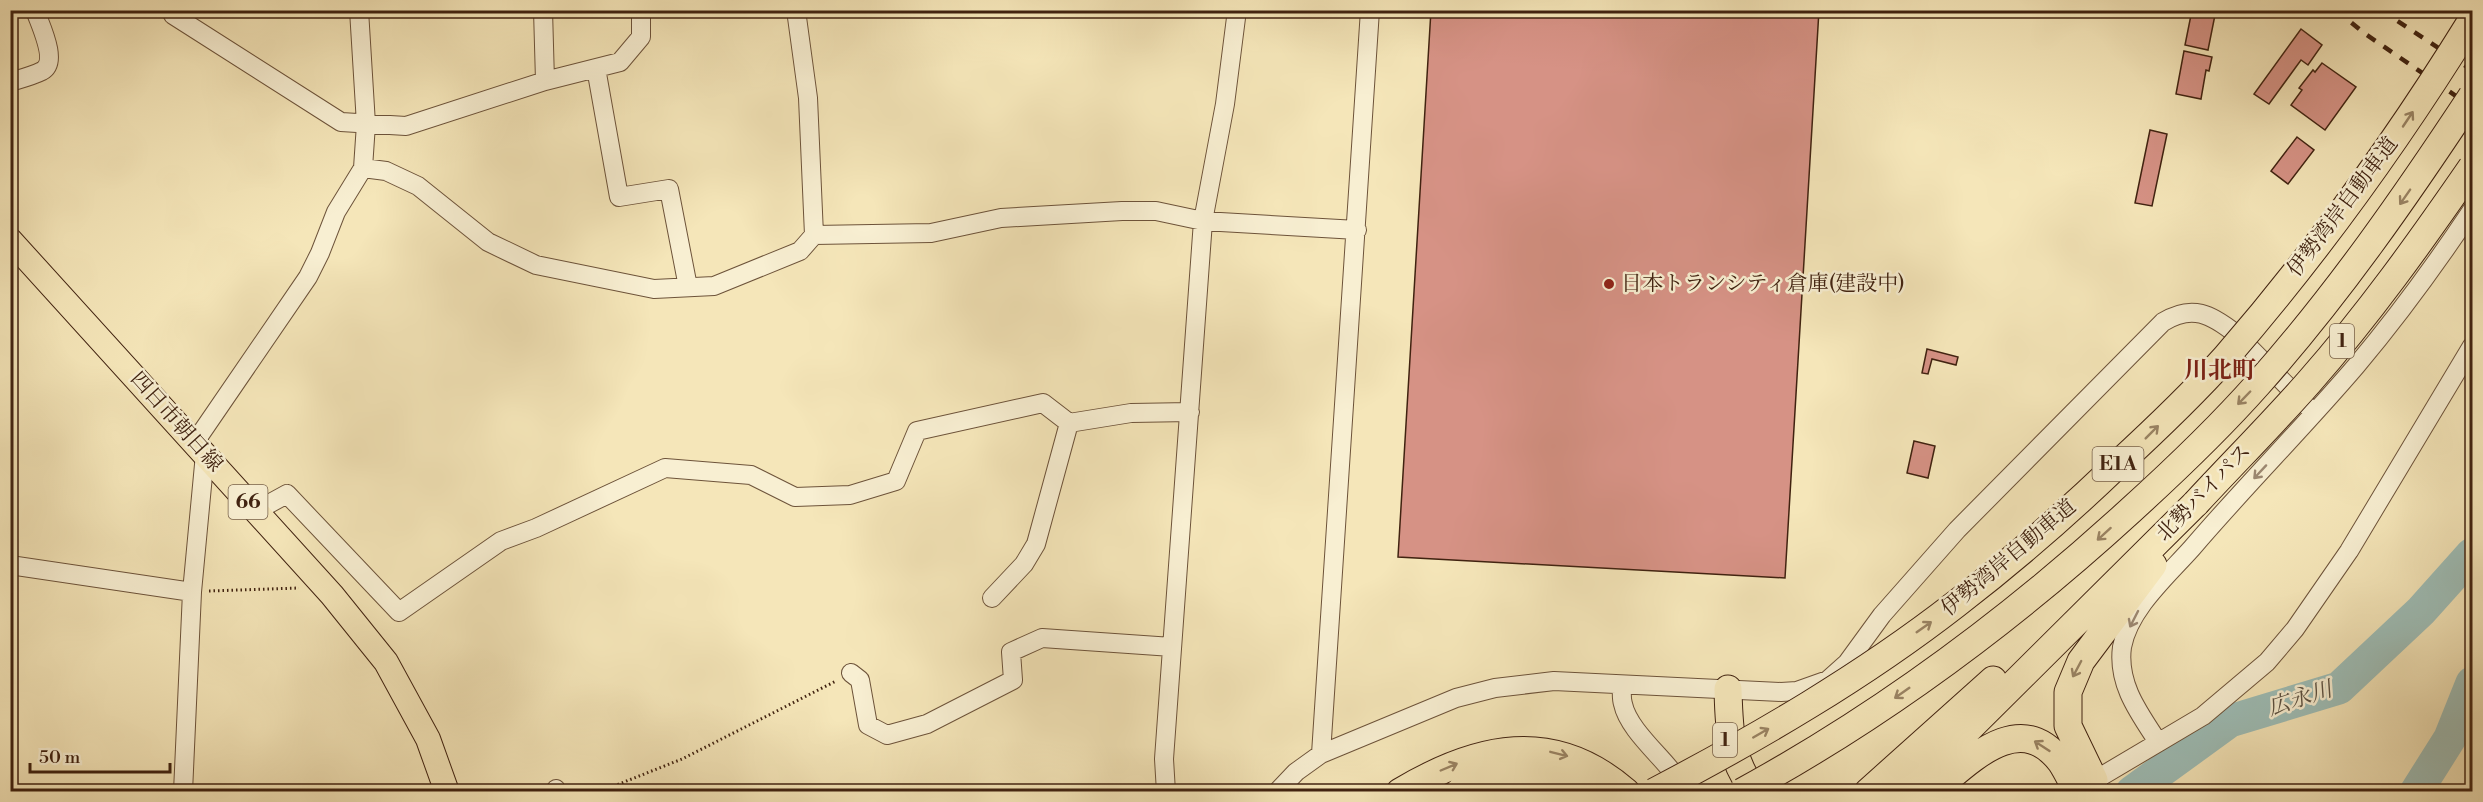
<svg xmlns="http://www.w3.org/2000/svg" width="2483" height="802" viewBox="0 0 2483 802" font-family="'Libre Bodoni','Noto Serif JP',serif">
<rect width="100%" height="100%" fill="#f5e6b9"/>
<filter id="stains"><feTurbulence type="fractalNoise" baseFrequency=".00333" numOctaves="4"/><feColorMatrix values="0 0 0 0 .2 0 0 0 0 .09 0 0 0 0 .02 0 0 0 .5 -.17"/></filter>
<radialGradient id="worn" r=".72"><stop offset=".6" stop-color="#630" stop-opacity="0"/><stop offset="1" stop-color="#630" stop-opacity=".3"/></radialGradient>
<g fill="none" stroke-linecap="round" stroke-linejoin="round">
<path stroke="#9ebeb7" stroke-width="33" d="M 2132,792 L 2230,721 L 2339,688 L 2421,611 L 2472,554
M 2416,792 L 2450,738 L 2472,683"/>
</g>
<path fill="#d69285" stroke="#402210" stroke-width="1.5" d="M 1431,10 L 1819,10 L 1785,578 L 1398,557 Z
M 2192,10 L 2216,10 L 2208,50 L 2185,45 Z
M 2301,29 L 2322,45 L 2308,65 L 2301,60 L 2269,104 L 2254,94 Z
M 2184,51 L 2212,57 L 2209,71 L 2206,70 L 2201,99 L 2176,94 Z
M 2322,63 L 2356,87 L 2325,130 L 2291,105 L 2302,90 L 2299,88 L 2313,70 L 2315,72 Z
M 2150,130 L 2167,134 L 2152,206 L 2135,203 Z
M 2297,137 L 2314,150 L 2288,184 L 2271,171 Z
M 1927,349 L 1958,357 L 1956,365 L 1932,359 L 1928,374 L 1922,373 Z
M 1914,441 L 1935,446 L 1928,478 L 1907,473 Z"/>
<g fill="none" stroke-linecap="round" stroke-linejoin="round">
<g stroke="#6d533a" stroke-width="20">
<path id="minor" d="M 171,10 L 173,15 L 341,122 L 406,126 L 545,81 L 620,62 L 641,37 L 641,10
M 543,10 L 545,81
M 596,68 L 619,197 L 669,189 L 688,287
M 10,82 C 20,79 32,76 42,71 C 59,62 40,25 35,10
M 363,168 L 386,171 L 418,186 L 488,242 L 536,265 L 654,289 L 714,286 L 800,251 L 814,235 L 808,98 L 796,10
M 814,235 L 931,233 L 1001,218 L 1122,211 L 1156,211 L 1203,221 L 1357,230
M 195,442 L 308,277 L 320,253 L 336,212 L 363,168 L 366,124 L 359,10
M 256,511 L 287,494 L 399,612 L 501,541 L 536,528 L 665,468 L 751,475 L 795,497 L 850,495 L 896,481 L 917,431 L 1043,403 L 1069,423 L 1131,413 L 1190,412
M 10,565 L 192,592
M 992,598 L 1024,564 L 1036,544 L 1069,423
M 851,673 L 860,680 L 868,725 L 887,735 L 927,724 L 1013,680 L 1011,652 L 1042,638 L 1172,647
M 1622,685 C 1622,691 1621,698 1623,704 C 1629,733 1671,763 1687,792
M 2158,742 C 2139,713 2117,684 2122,647 C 2129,609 2167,576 2192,548 C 2245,486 2303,428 2356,366 C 2398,316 2436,264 2472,210
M 1321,754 L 1370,10
M 2085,786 L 2203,716 L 2267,662 L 2295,629 L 2349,551 L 2472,346
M 556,789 L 557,792
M 183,792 L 192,592 L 205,454
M 1166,792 L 1164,759 L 1203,221 L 1225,104 L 1237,10
M 1277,792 L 1296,772 L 1321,754 L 1456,698 L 1495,688 L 1554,681 L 1781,692 L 1797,691 L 1828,680 L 1847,663 L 1882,615 L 1957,530 L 2163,322 C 2192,304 2211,314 2236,334 L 2314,413"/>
</g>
<g stroke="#402210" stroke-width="26">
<path id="major" d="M 10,240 L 332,595 L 386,662 L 428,739 L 447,792"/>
</g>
<g stroke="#402210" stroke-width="29">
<path id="highway" d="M 1728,689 C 1729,727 1729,761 1756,792
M 2094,780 L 2068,726 L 2068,692 L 2081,661 L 2153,565
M 1400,792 C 1477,746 1553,728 1626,792
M 1459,792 C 1496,769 1547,769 1584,792
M 1868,792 L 1993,680
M 1905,792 L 2196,503
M 1932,792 C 1969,762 2019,707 2061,762 C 2067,771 2072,782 2077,791"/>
</g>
<path stroke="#402210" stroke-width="3" stroke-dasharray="1.5 3" stroke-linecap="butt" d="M 209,591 L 299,588
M 573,788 L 614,786 L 682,759 L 836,681"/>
<use href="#minor" stroke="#f8efd2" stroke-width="18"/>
<use href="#major" stroke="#f5e6b9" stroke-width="24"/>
<use href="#highway" stroke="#f5e6b9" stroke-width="27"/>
<path stroke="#402210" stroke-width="4.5" stroke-dasharray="10 10" stroke-linecap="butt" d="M 2336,10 L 2364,33 L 2472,107
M 2381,10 L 2472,70"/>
<g stroke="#402210" stroke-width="29" stroke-linecap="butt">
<path id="highway-bridge" d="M 2196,503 C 2234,462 2273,423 2309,382 C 2368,315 2421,241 2472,167
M 1654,792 C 1759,737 1862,677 1956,604 C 2012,561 2065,515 2116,466 C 2154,431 2192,395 2226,357 C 2317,252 2399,138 2472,20
M 1742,792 C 1883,715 2012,619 2131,510 C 2175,470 2219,428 2258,384 C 2338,294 2406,196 2472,96"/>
</g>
<use href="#highway-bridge" stroke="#f5e6b9" stroke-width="27"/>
</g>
<defs><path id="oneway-shaft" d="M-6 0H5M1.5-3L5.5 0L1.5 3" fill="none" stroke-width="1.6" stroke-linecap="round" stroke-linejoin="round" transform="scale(1.5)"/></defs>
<g stroke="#9a8464">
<use href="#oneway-shaft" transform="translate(2408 119) rotate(-56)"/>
<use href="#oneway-shaft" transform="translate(2405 197) rotate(125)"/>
<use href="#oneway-shaft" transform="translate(2244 398) rotate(134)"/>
<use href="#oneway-shaft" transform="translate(2152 432) rotate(-45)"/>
<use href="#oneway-shaft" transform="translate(2104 534) rotate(138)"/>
<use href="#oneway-shaft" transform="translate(1924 627) rotate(-35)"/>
<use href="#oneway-shaft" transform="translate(2077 669) rotate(118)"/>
<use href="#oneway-shaft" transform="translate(1902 693) rotate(145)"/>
<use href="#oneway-shaft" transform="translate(1761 733) rotate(-30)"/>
<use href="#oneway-shaft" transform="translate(2042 746) rotate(-147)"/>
<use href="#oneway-shaft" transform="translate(1559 754) rotate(14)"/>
<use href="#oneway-shaft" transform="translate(1449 767) rotate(-23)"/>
</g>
<g stroke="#9c8871">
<use href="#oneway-shaft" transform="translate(2260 472) rotate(133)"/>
<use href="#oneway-shaft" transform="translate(2134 619) rotate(117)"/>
</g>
<circle fill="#8f2418" stroke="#f8efd2" stroke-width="2" cx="1609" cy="284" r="6"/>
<g text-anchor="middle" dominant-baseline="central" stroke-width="5" stroke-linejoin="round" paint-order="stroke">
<g fill="#f8efd2" stroke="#77604a" stroke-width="1.5">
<rect x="2330" y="324" width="24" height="34" rx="4.5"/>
<rect x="2092.5" y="447" width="51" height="34" rx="4.5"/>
<rect x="228.5" y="485" width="39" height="34" rx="4.5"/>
<rect x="1713" y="723" width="24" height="34" rx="4.5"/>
</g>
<g font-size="20" font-weight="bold" fill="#402210">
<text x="2342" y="341">1</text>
<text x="2118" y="464">E1A</text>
<text x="248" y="502">66</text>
<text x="1725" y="740">1</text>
</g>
<g font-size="21" fill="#402210" stroke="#f8efd2">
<text transform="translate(2343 207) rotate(-53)">伊勢湾岸自動車道</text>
<text transform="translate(176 422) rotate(48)">四日市朝日線</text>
<text transform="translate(2204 493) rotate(-46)">北勢バイパス</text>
<text transform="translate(2009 558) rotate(-40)">伊勢湾岸自動車道</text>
</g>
<g font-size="21" fill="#402210" stroke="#f8efd2" text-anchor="start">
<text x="1621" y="284">日本トランシティ倉庫(建設中)</text>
</g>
<g font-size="22" font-style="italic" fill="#5c5142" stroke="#f8efd2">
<text transform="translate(2300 699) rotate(-18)">広永川</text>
</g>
<g font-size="24" font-weight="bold" fill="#7a1f14" stroke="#f8efd2">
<text x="2220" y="371">川北町</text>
</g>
</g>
<rect width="2483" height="802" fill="none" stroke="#f5e6b9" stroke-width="36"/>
<rect x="12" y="12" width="2459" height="778" fill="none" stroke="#402210" stroke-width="3"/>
<rect x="18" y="18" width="2447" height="766" fill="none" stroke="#402210" stroke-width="1.5"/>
<path d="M30 763v9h140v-9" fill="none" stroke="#402210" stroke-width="3"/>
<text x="39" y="763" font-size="18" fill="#402210" stroke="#f8efd2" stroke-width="4.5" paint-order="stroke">50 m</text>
<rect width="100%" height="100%" filter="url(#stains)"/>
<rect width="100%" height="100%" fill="url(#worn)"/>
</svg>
